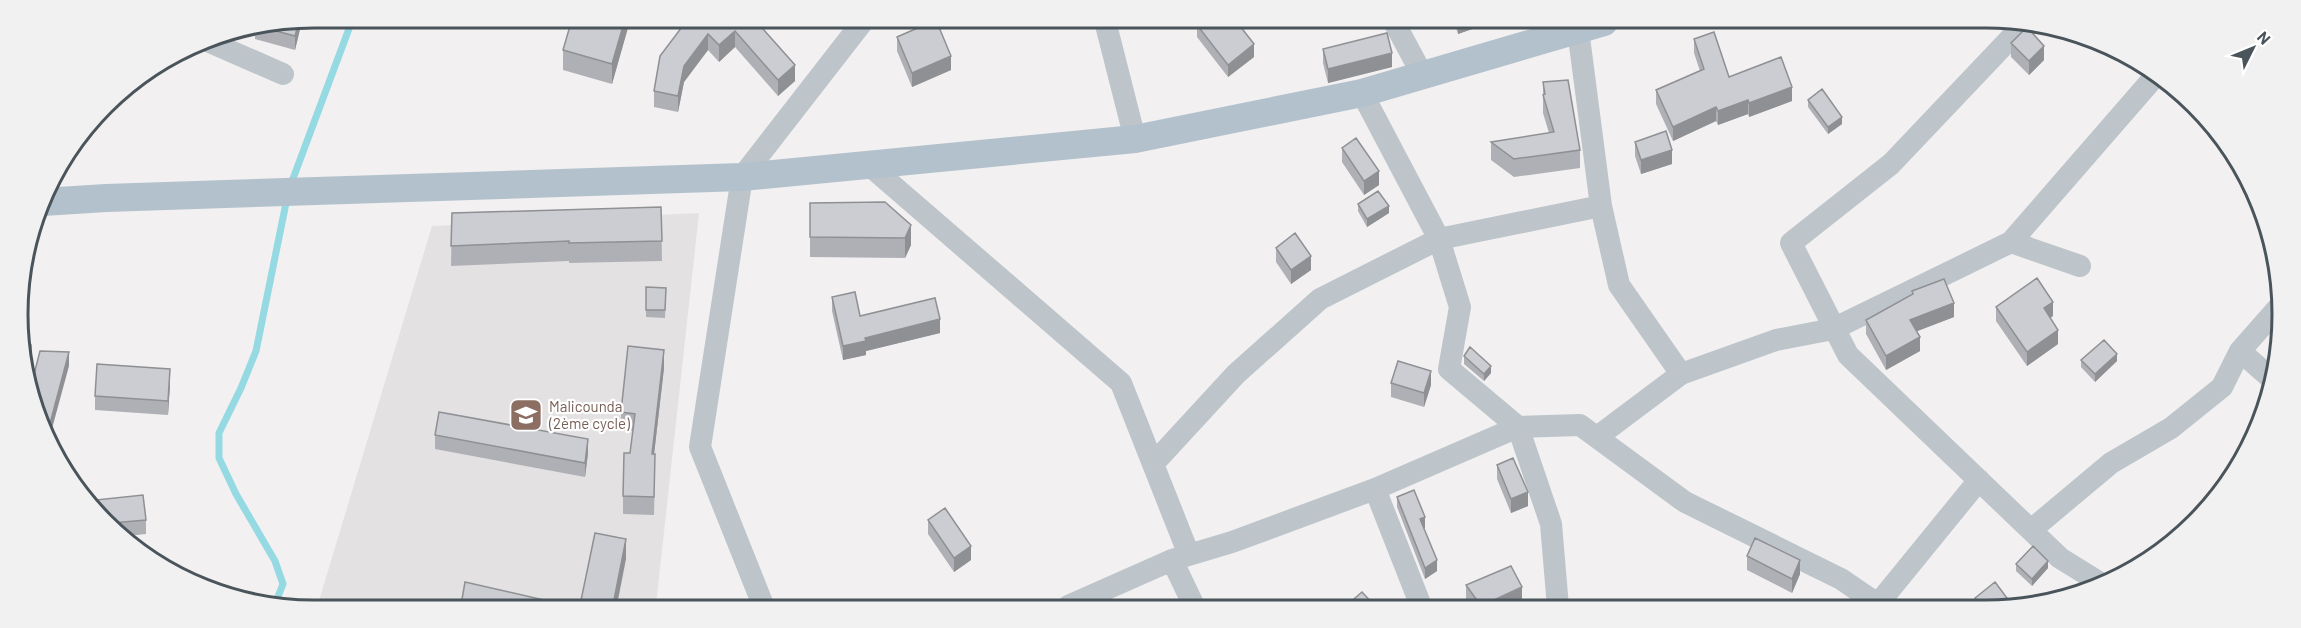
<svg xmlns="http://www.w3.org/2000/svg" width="2301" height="628" viewBox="0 0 2301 628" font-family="Barlow,sans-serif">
<rect width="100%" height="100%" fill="#f2f0f0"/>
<path fill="#e3e1e1" d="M 699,213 L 656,605 L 318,604 L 432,226 Z"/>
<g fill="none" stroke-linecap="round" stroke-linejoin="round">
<path stroke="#95d9e3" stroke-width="7" d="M 291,184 L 353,18
M 275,604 L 283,584 L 275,561 L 236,494 L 219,458 L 219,433 L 241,388 L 256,351 L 287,198"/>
<path stroke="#bdc5cb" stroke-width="22" d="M 1105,21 L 1135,139
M 1394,22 L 1423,76
M 1577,22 L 1601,206 L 1619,285 L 1681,374
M 2024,24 L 1891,164 L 1791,243 L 1848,355 L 2060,558 L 2102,584
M 205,40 L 283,74
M 1362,93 L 1439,239 L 1460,307 L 1449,369 L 1518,427 L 1551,524 L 1558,607
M 869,165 L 1121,383 L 1189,555
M 2011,242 L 2080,266
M 2240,351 L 2274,381
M 1597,437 L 1681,374 L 1776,340 L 1833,329 L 2011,242 L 2157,74
M 1153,464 L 1236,374 L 1320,299 L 1439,239 L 1601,206
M 1375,489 L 1421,606
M 2031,530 L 2111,463 L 2171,428 L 2222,387 L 2240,351 L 2277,309
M 1172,560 L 1194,606
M 1878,604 L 1979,480
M 763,605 L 700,447 L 742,177 L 864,20
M 1068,606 L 1172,560 L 1232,542 L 1375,489 L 1518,427 L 1580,425 L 1685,502 L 1841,579 L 1882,607"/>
<path stroke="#b3c1cc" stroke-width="28" d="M 43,202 L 106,198 L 742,177 L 1135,139 L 1362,93 L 1604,22"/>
</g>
<path fill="#afb0b5" d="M 630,19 L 612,84 L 563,70 L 563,50 Z
M 688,19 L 754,19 L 795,81 L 778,96 L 735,47 L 719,62 L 708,50 L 684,82 L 678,112 L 654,107 L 654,91 Z
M 301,20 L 301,25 L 295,50 L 255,39 L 255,30 Z
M 1191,21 L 1245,21 L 1240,26 L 1254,57 L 1228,77 L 1197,37 L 1197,29 Z
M 1454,22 L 1492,22 L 1458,34 Z
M 897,37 L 951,70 L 912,87 L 897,51 Z
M 1694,39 L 1729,77 L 1792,101 L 1749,117 L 1748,114 L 1718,125 L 1716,121 L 1673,141 L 1656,104 L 1656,90 L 1700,71 L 1694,53 Z
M 2011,43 L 2044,60 L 2029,75 L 2011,57 Z
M 1323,49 L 1392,67 L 1328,83 L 1323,63 Z
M 1543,82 L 1580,150 L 1580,168 L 1514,177 L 1491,160 L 1491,142 L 1549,133 L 1543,113 Z
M 1808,100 L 1842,124 L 1828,134 L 1808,107 Z
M 1635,142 L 1672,164 L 1641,174 L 1635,156 Z
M 1342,148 L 1379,185 L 1364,195 L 1342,162 Z
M 885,202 L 911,245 L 905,258 L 810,257 L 810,203 Z
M 1358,204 L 1389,213 L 1367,227 L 1358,211 Z
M 661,207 L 662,261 L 569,263 L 569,261 L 451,266 L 452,213 Z
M 1276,248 L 1311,270 L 1291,284 L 1276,262 Z
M 646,287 L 666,288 L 665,318 L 646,317 Z
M 1912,291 L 1954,317 L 1916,331 L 1920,351 L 1886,370 L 1866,334 L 1866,320 L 1912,295 Z
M 832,297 L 860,316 L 940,333 L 866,351 L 866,355 L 843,360 L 832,311 Z
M 1996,307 L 2053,316 L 2050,318 L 2058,344 L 2027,366 L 1996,321 Z
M 24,345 L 31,359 L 30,380 L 27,380 Z
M 1464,356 L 1491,373 L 1484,381 L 1464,364 Z
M 2081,360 L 2117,361 L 2095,382 L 2081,367 Z
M 664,368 L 654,454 L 655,472 L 654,515 L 623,514 L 623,496 L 633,431 L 621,430 L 621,412 Z
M 170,383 L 168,415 L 95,410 L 95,396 Z
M 1391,383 L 1431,385 L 1424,407 L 1391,397 Z
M 435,435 L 588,453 L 585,477 L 435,449 Z
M 1497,465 L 1528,506 L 1511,513 L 1497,479 Z
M 1397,497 L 1425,528 L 1424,528 L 1437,571 L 1425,579 L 1397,507 Z
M 86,501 L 146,520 L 146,534 L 127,536 Z
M 928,520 L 971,560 L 954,572 L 928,534 Z
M 1747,556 L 1800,574 L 1792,593 L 1747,570 Z
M 2016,564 L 2048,568 L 2032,586 L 2016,571 Z
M 1466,585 L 1522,601 L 1509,607 L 1471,607 L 1466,599 Z
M 1975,598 L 2010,607 L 1975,607 Z"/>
<path fill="#8e9093" d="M 625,19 L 630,19 L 630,21 L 612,84 L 612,64 Z
M 301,20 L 301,25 L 295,50 L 295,36 L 299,21 Z
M 1234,21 L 1245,21 L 1234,31 Z
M 1458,22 L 1492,22 L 1458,34 Z
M 735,31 L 735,47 L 719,62 L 719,45 Z
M 708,34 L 708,50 L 684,82 L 678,112 L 678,96 L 684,66 Z
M 1254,44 L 1254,57 L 1228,77 L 1228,65 Z
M 2044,46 L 2044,60 L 2029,75 L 2029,61 Z
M 1392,53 L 1392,67 L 1328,83 L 1328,69 Z
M 951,56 L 951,70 L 912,87 L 912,73 Z
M 795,65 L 795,81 L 778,96 L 778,80 Z
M 1792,87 L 1792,101 L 1749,117 L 1749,103 Z
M 1748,100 L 1748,114 L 1718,125 L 1718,111 Z
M 1716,107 L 1716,121 L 1673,141 L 1673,127 Z
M 1842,117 L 1842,124 L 1828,134 L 1828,127 Z
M 1672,150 L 1672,164 L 1641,174 L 1641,160 Z
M 1379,171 L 1379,185 L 1364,195 L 1364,181 Z
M 1389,206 L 1389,213 L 1367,227 L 1367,219 Z
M 911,225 L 911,245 L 905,258 L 905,238 Z
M 1311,256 L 1311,270 L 1291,284 L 1291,270 Z
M 2053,302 L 2053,316 L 2044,322 L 2044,308 Z
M 1954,303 L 1954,317 L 1910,334 L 1910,320 Z
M 940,319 L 940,333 L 866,351 L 866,355 L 843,360 L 843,346 L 865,338 Z
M 2058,330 L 2058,344 L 2027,366 L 2027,352 Z
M 1920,337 L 1920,351 L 1886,370 L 1886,356 Z
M 664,350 L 664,368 L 652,472 L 652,454 Z
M 69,352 L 69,366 L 50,436 L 48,431 Z
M 2117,354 L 2117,361 L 2095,382 L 2095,374 Z
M 1491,366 L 1491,373 L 1484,381 L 1484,374 Z
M 170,369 L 170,383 L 168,415 L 168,401 Z
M 1431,371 L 1431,385 L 1424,407 L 1424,393 Z
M 588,439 L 588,453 L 585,477 L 585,463 Z
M 1528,492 L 1528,506 L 1511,513 L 1511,499 Z
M 1425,517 L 1425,528 L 1420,530 L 1420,519 Z
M 626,539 L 626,559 L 617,605 L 613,605 Z
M 971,546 L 971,560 L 954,572 L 954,558 Z
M 1437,560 L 1437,571 L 1425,579 L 1425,568 Z
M 1800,560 L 1800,574 L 1792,593 L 1792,579 Z
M 2048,561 L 2048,568 L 2032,586 L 2032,579 Z
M 1522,587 L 1522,601 L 1509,607 L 1481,607 Z
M 2010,602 L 2010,607 L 2003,607 Z"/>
<path fill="#cbcdd2" stroke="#8e9093" stroke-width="1.5" d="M 572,19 L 625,19 L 612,64 L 563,50 Z
M 688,19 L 754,19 L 795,65 L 778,80 L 735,31 L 719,45 L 708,34 L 684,66 L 678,96 L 654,91 L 660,56 Z
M 936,20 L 951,56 L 912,73 L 897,37 Z
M 299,21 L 295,36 L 265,28 Z
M 1200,21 L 1236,21 L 1254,44 L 1228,65 L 1197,25 L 1201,22 Z
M 2027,27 L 2044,46 L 2029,61 L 2011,43 Z
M 1714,32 L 1729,77 L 1781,57 L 1792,87 L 1749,103 L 1748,100 L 1718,111 L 1716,107 L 1673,127 L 1656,90 L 1704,69 L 1694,39 Z
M 1387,33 L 1392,53 L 1328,69 L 1323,49 Z
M 1568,80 L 1580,150 L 1514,159 L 1491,142 L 1554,132 L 1543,95 L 1545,94 L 1543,82 Z
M 1822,89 L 1842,117 L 1828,127 L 1808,100 Z
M 1666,131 L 1672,150 L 1641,160 L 1635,142 Z
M 1356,138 L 1379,171 L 1364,181 L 1342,148 Z
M 1378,191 L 1389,206 L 1367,219 L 1358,204 Z
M 885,202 L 911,225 L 905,238 L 810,237 L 810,203 Z
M 661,207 L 662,241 L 569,243 L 569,241 L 451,246 L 452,213 Z
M 1295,233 L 1311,256 L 1291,270 L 1276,248 Z
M 2037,278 L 2053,302 L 2044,308 L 2058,330 L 2027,352 L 1996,307 Z
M 1944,279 L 1954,303 L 1910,320 L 1920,337 L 1886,356 L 1866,320 L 1913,294 L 1912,291 Z
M 646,287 L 666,288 L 665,310 L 646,310 Z
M 855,292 L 860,316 L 935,298 L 940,319 L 865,338 L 866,341 L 843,346 L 832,297 Z
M 2104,340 L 2117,354 L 2095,374 L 2081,360 Z
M 24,345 L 31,345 L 30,366 L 26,366 Z
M 628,346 L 664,350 L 652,454 L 655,454 L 654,497 L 623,496 L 624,453 L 630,453 L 635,414 L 621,412 Z
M 1470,347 L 1491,366 L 1484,374 L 1464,356 Z
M 40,351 L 69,352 L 48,431 L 29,394 Z
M 1398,361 L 1431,371 L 1424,393 L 1391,383 Z
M 97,364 L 170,369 L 168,401 L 95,396 Z
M 439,412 L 588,439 L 585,463 L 435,435 Z
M 1513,458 L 1528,492 L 1511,499 L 1497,465 Z
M 1414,490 L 1425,517 L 1420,519 L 1437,560 L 1425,568 L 1397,497 Z
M 143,495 L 146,520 L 112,523 L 86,501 Z
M 945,508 L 971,546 L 954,558 L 928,520 Z
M 595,533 L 626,539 L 613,605 L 580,605 Z
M 1755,538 L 1800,560 L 1792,579 L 1747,556 Z
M 2033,546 L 2048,561 L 2032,579 L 2016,564 Z
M 1511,566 L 1522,587 L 1481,606 L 1466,585 Z
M 465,582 L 557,603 L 556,605 L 461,605 Z
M 1995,582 L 2010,602 L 2003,607 L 1982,607 L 1975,598 Z
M 1362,592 L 1375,606 L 1349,606 L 1347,605 Z"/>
<defs>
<g id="school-square" transform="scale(1.725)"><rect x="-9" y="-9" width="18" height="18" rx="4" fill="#8d6e63" stroke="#fff"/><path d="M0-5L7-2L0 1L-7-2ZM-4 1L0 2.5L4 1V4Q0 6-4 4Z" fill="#fff"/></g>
</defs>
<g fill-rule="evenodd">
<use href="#school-square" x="526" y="415"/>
</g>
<g text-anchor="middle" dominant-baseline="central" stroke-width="4.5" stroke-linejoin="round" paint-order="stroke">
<g font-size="15" fill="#785e54" stroke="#fff" text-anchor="start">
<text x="549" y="406">Malicounda<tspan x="549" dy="17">(2ème cycle)</tspan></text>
</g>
</g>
<path d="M0 0H2301V628H0ZM314 28H1986A286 286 0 0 1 2272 314V314A286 286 0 0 1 1986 600H314A286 286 0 0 1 28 314V314A286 286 0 0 1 314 28Z" fill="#f1f1f2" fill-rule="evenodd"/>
<path fill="none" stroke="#4a545b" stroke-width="3" d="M314 28H1986A286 286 0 0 1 2272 314V314A286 286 0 0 1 1986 600H314A286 286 0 0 1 28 314V314A286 286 0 0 1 314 28Z"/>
<g transform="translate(2253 48) rotate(47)" stroke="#ffffff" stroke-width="4.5" paint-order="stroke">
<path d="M0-4.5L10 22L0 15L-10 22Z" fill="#4a545b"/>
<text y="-9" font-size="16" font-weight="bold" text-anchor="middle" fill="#4a545b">N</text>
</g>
</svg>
